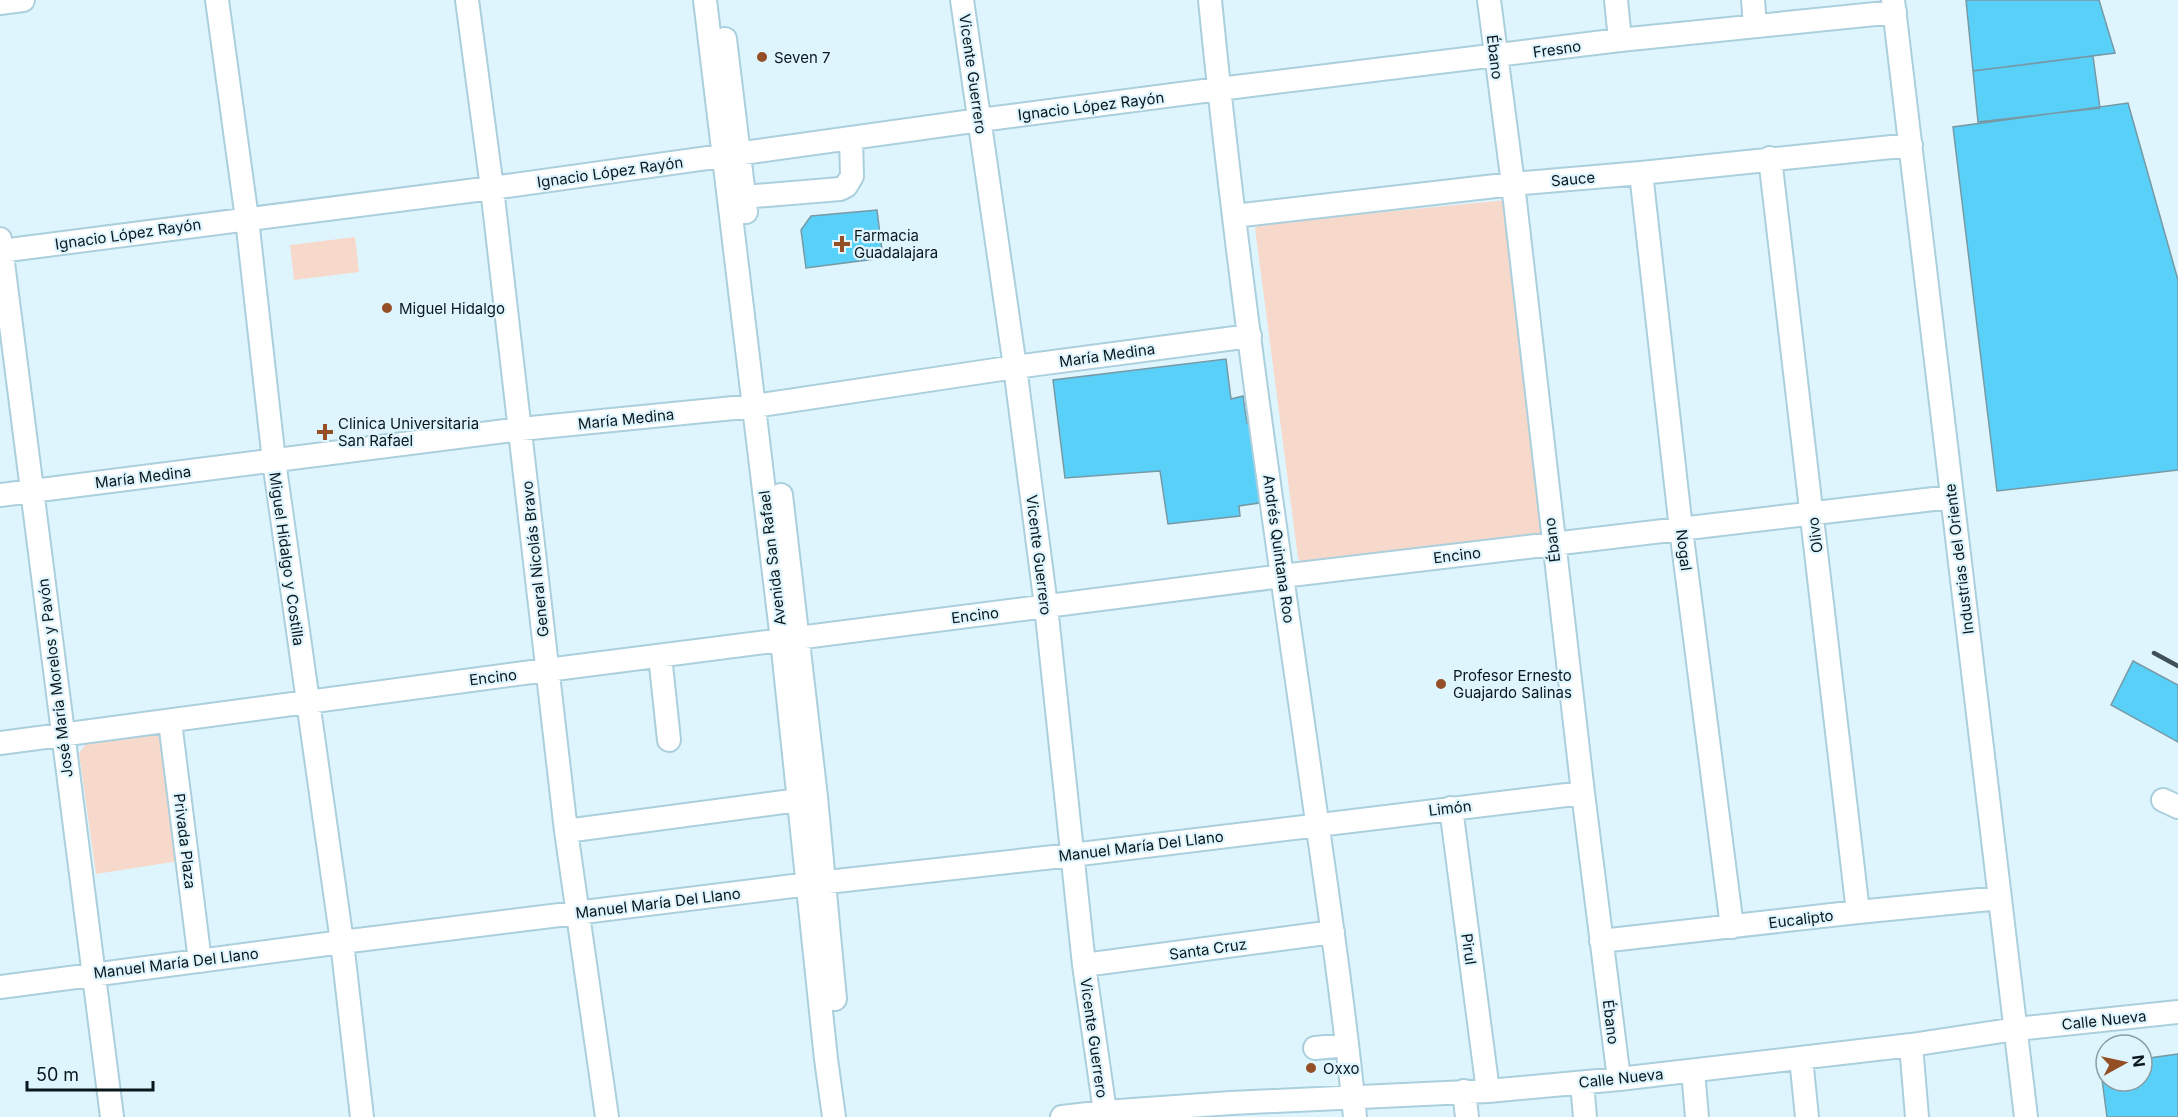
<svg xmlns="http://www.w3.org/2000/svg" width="2178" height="1117" viewBox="0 0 2178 1117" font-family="Inter,sans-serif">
<rect width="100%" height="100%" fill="#dff5fd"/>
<path fill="#f6d9ca" d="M 1507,200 L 1544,536 L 1304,565 L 1298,558 L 1255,228 L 1261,224 Z
M 355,237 L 359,272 L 294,280 L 290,245 Z
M 160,730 L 185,860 L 96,874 L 79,753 L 88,742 Z"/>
<path fill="#58d0f8" stroke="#7799a6" stroke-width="1.5" d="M 1966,0 L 2099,0 L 2115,53 L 1973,71 Z
M 2093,56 L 2100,108 L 1978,122 L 1973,71 Z
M 2128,103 L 2178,280 L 2178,470 L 1997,491 L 1953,127 Z
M 877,210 L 883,258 L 806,268 L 801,230 L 811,216 Z
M 1226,359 L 1231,399 L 1243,396 L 1247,423 L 1256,423 L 1266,502 L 1239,506 L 1240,516 L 1168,524 L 1160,471 L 1065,478 L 1053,380 Z
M 2133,661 L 2178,685 L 2178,742 L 2111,705 Z
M 2178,1054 L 2178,1117 L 2107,1117 L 2100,1064 L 2106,1064 L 2106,1081 L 2142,1081 L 2142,1059 Z"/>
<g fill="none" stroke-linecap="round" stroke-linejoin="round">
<g stroke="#abcfdd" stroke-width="26">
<path id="minor" d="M 217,0 L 247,219 L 274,461 L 342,942 L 362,1117
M 467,0 L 492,188 L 566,831 L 607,1117
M 705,0 L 782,640 L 826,1059 L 834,1117
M 962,0 L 1015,367 L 1046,606 L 1084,965 L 1105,1112
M 1210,0 C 1234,244 1269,487 1304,730 C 1322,859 1342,987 1355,1117
M 1489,0 L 1513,184 L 1583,793 L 1619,1079
M 1616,0 L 1620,40
M 1753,0 L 1755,26
M 1893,0 L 2026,1117
M 0,3 L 23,0
M 725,39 L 746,212
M 1770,158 L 1858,912
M 1641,173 L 1681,529 L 1732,927
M 731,198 L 840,189 L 846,186 L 852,176 L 851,138
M 1234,216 L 1513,184 L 1641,173 L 1911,145
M 0,239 L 112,1117
M 0,251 L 492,188 L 980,120 L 1219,89 L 1620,40 L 1895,12
M 0,495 L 521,429 L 754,406 L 1015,367 L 1250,336
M 781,495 L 816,797 L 835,999
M 660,656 L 669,740
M 170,722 L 200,961
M 0,743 L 547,670 L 1282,576 L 1951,497
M 2163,800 L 2178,807
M 1451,808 L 1488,1091
M 566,831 L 814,798
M 1601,941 L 1858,912 L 2000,898
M 1084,965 L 1333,932
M 0,987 L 342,942 L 809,884 L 1072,855 L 1583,793
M 1911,1045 L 1917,1117
M 1315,1048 L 1347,1045
M 1801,1058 L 1807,1117
M 1693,1071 L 1697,1117
M 1582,1083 L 1585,1117
M 1464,1091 L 1467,1117
M 1062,1117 L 1105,1112 L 1231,1103 L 1488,1091 L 1619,1079 L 1911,1045 L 2016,1029 L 2178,1012"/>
</g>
<use href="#minor" stroke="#fff" stroke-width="22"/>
<path stroke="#405056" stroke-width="4.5" d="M 2154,653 L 2178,666"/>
</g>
<g fill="#954f26" stroke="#dff5fd" stroke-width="2">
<circle cx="762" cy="57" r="6"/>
<path d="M839 235h6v6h6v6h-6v6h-6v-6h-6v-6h6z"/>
<circle cx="387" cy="308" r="6"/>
<path d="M322 423h6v6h6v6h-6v6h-6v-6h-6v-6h6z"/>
<circle cx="1441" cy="684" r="6"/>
<circle cx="1311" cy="1068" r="6"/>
</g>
<g text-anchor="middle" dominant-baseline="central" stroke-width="4.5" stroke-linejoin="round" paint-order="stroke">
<g font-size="15" fill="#0a181d" stroke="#dff5fd">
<text transform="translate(1557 49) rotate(-8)">Fresno</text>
<text transform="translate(1495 57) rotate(83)">Ébano</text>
<text transform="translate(973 74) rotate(82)">Vicente Guerrero</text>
<text transform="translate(1091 106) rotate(-7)">Ignacio López Rayón</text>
<text transform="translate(610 172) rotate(-8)">Ignacio López Rayón</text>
<text transform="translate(1573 179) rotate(-5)">Sauce</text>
<text transform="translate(128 234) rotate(-8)">Ignacio López Rayón</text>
<text transform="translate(1107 355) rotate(-8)">María Medina</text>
<text transform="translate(626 419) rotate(-6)">María Medina</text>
<text transform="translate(143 477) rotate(-7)">María Medina</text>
<text transform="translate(1815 535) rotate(-97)">Olivo</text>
<text transform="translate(1552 540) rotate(-97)">Ébano</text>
<text transform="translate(1279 549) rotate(82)">Andrés Quintana Roo</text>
<text transform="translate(1684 550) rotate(83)">Nogal</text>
<text transform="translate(1039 555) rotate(83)">Vicente Guerrero</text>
<text transform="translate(1457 555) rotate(-7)">Encino</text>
<text transform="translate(772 558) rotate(-97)">Avenida San Rafael</text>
<text transform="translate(287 559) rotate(82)">Miguel Hidalgo y Costilla</text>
<text transform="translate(535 559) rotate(-96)">General Nicolás Bravo</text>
<text transform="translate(1959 559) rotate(-97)">Industrias del Oriente</text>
<text transform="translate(975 615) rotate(-7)">Encino</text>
<text transform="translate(493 677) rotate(-7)">Encino</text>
<text transform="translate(55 678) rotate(-97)">José María Morelos y Pavón</text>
<text transform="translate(1450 808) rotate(-7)">Limón</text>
<text transform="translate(185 841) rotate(83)">Privada Plaza</text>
<text transform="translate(1141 846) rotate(-7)">Manuel María Del Llano</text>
<text transform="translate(658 903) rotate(-7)">Manuel María Del Llano</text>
<text transform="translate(1801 919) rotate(-7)">Eucalipto</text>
<text transform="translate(1208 949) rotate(-8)">Santa Cruz</text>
<text transform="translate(1469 949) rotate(82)">Pirul</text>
<text transform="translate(176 963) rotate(-7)">Manuel María Del Llano</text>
<text transform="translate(2104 1020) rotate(-6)">Calle Nueva</text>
<text transform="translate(1611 1022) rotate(83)">Ébano</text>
<text transform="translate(1094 1038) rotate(82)">Vicente Guerrero</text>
<text transform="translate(1621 1078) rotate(-6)">Calle Nueva</text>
</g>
<g font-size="15" fill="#0a181d" stroke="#dff5fd" text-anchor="start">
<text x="774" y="57">Seven 7</text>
<text x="854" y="235">Farmacia<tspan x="854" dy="17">Guadalajara</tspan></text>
<text x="399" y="308">Miguel Hidalgo</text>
<text x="338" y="423">Clinica Universitaria<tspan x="338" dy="17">San Rafael</tspan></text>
<text x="1453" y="675">Profesor Ernesto<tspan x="1453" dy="17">Guajardo Salinas</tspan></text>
<text x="1323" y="1068">Oxxo</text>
</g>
</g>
<g transform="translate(2124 1063) rotate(82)"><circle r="28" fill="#dff5fd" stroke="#8a9da3" stroke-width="1.5"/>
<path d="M0-4.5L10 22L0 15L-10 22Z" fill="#954f26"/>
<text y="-9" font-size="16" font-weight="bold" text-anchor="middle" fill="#0a181d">N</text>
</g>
<path d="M27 1081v9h126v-9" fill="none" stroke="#0a181d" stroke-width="3"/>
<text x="36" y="1081" font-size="18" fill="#0a181d" stroke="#dff5fd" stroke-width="4.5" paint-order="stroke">50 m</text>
</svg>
